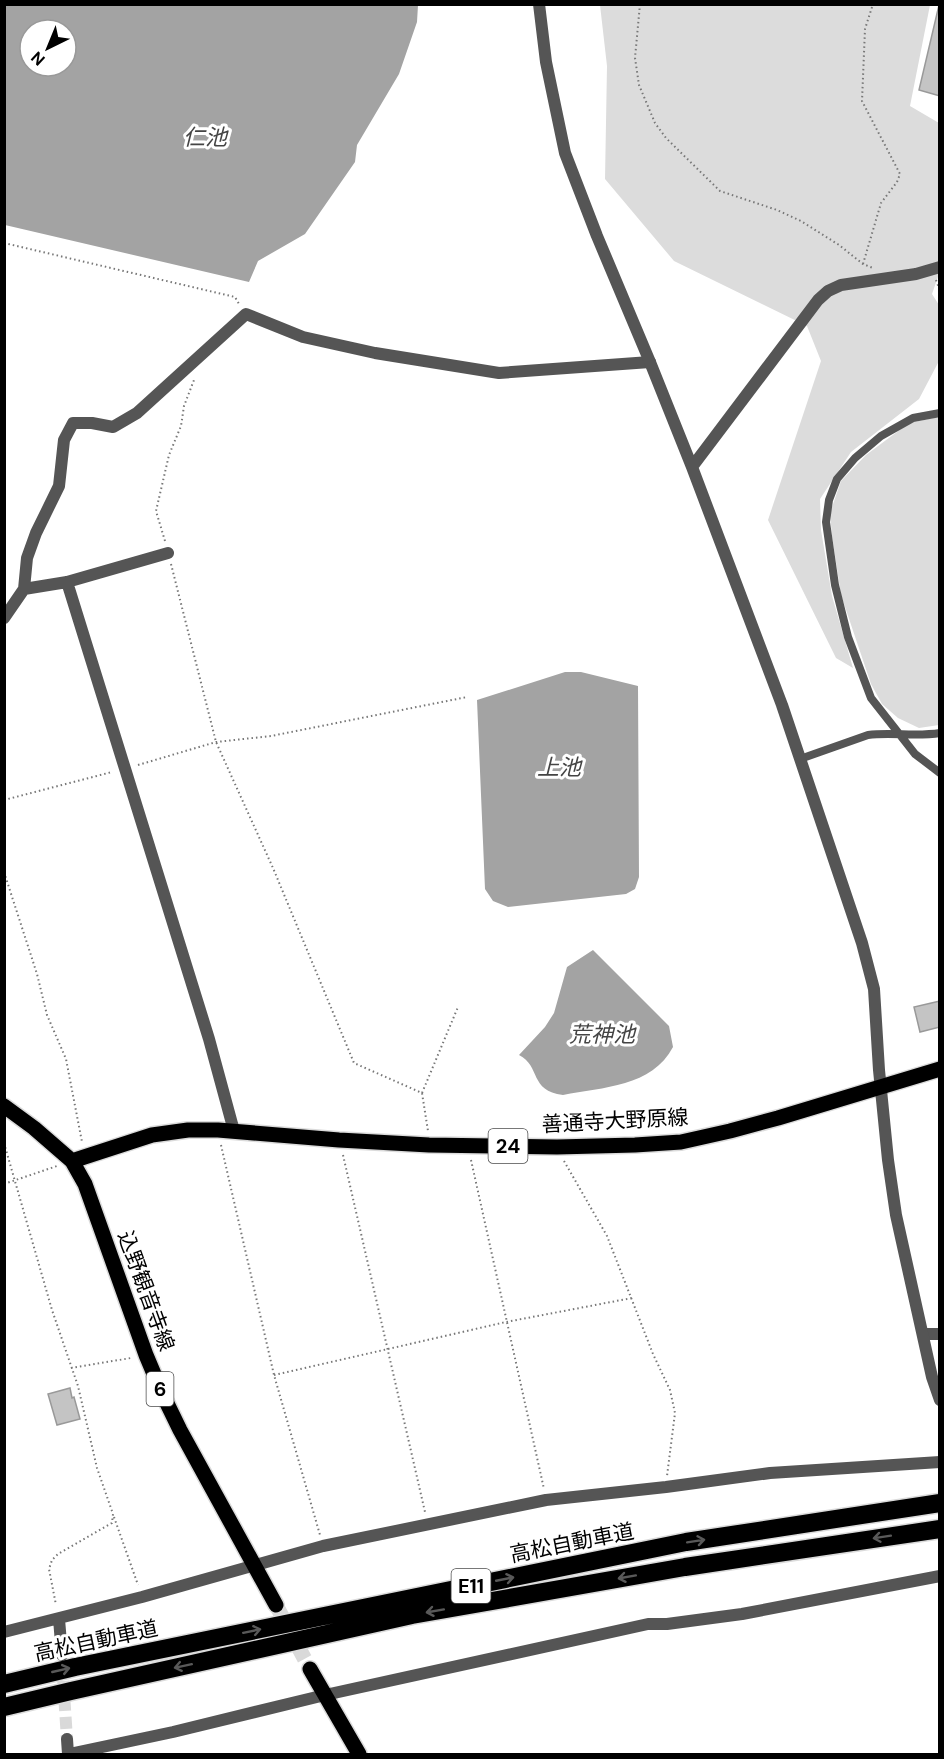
<svg xmlns="http://www.w3.org/2000/svg" width="944" height="1759" viewBox="0 0 944 1759" font-family="'DM Sans','Noto Sans JP',sans-serif">
<rect width="100%" height="100%" fill="#fff"/>
<path fill="#dcdcdc" d="M 600,5 L 930,5 L 910,106 L 939,123 L 940,271 L 932,294 L 939,305 L 939,361 L 919,399 L 851,452 L 820,499 L 821,530 L 832,596 L 853,668 L 836,658 L 768,520 L 821,361 L 807,326 L 674,261 L 605,179 L 607,66 Z
M 939,417 L 939,725 L 919,728 L 898,718 L 882,704 L 871,684 L 841,595 L 832,536 L 830,513 L 841,481 L 866,455 L 909,423 Z"/>
<path fill="#a3a3a3" fill-rule="evenodd" d="M 5,4 L 418,4 L 418,5 L 417,22 L 399,74 L 357,145 L 355,162 L 305,234 L 258,261 L 249,282 L 5,225 ZM 30,30 L 66,30 L 66,66 L 30,66 Z
M 565,672 L 581,672 L 638,686 L 639,877 L 635,889 L 626,894 L 508,907 L 493,901 L 485,889 L 477,700 Z
M 593,950 L 669,1026 L 673,1047 C 652,1087 603,1087 563,1095 C 529,1091 541,1066 519,1055 L 545,1027 L 554,1013 L 567,967 Z"/>
<path fill="#c4c4c4" stroke="#999" stroke-width="1.5" d="M 939,5 L 940,5 L 940,96 L 919,90 Z
M 940,1001 L 940,1027 L 920,1032 L 914,1007 Z
M 70,1388 L 72,1398 L 74,1397 L 80,1419 L 57,1425 L 48,1394 Z"/>
<g fill="none" stroke-linecap="round" stroke-linejoin="round">
<path stroke="#d9d9d9" stroke-width="12" stroke-dasharray="12 6" stroke-linecap="butt" d="M 62,1663 L 67,1739"/>
<path stroke="#d9d9d9" stroke-width="15" stroke-dasharray="15 8" stroke-linecap="butt" d="M 276,1605 L 310,1669"/>
<g stroke="#dbdbdb" stroke-width="18">
<path id="primary" d="M 4,1106 L 34,1128 L 72,1161 L 85,1184 L 146,1355 L 162,1393 L 180,1430 L 276,1605
M 72,1161 L 152,1135 L 188,1130 L 218,1130 L 339,1140 L 429,1145 L 557,1147 L 635,1145 L 681,1142 L 730,1131 L 778,1118 L 940,1069
M 310,1669 L 359,1754"/>
</g>
<g stroke="#dbdbdb" stroke-width="21">
<path id="motorway" d="M 4,1684 L 75,1667 L 686,1542 L 940,1503
M 4,1707 L 71,1691 L 412,1615 L 685,1567 L 940,1529"/>
</g>
<path stroke="#777" stroke-width="2" stroke-dasharray="1.5 3" stroke-linecap="butt" d="M 640,4 L 635,58 L 639,85 L 655,123 L 666,138 L 720,191 L 777,210 L 801,221 L 839,245 L 863,264 L 873,268
M 4,243 L 235,297 L 239,304
M 863,264 L 881,203 L 897,182 L 900,174 L 862,101 L 865,29 L 873,4
M 936,280 L 940,291
M 165,541 L 156,511 L 169,455 L 181,426 L 184,406 L 194,380
M 171,564 L 216,742 L 273,868 L 354,1063 L 422,1093 L 428,1131
M 138,765 L 216,742 L 271,736 L 467,697
M 4,800 L 112,772
M 4,872 L 37,974 L 47,1015 L 66,1059 L 82,1142
M 422,1093 L 458,1007
M 4,1143 L 52,1310 L 78,1386 L 97,1468 L 113,1514 L 112,1523 L 58,1554 L 52,1560 L 49,1569 L 56,1605
M 221,1145 L 274,1375 L 320,1535
M 343,1155 L 425,1512
M 471,1160 L 544,1489
M 564,1161 L 607,1236 L 653,1354 L 670,1390 L 675,1413 L 667,1476
M 4,1184 L 57,1166
M 71,1368 L 131,1358
M 274,1375 L 506,1322 L 632,1298
M 114,1517 L 138,1585"/>
<path stroke="#555" stroke-width="8" d="M 940,413 L 913,418 L 881,436 L 855,458 L 837,479 L 829,500 L 826,522 L 835,585 L 848,637 L 871,698 L 915,754 L 940,773
M 800,759 L 868,735 C 892,732 916,737 940,733"/>
<path stroke="#555" stroke-width="12" d="M 67,582 L 209,1039 L 234,1131
M 24,589 L 67,582 L 168,553
M 4,618 L 24,589 L 27,558 L 36,533 L 59,486 L 64,440 L 73,423 L 92,423 L 113,427 L 137,413 L 246,314 L 303,337 L 375,353 L 499,373 L 650,362
M 923,1334 L 940,1334
M 59,1619 L 62,1655
M 4,1632 L 142,1597 L 323,1546 L 546,1500 L 666,1487 L 770,1473 L 940,1462
M 67,1739 L 68,1754
M 69,1754 L 173,1732 L 325,1695 L 648,1624 L 667,1624 L 742,1614 L 940,1576"/>
<path stroke="#555" stroke-width="12" d="M 539,4 L 546,62 L 565,153 L 597,236 L 650,362 L 692,467 L 782,705 L 862,943 L 874,989 L 879,1070 L 888,1160 L 896,1215 L 932,1377 L 940,1400
M 692,467 L 818,300 L 828,291 L 841,285 L 916,274 L 940,267"/>
<use href="#primary" stroke="#000" stroke-width="15"/>
<use href="#motorway" stroke="#000" stroke-width="18"/>
</g>
<defs><path id="oneway-shaft" d="M-6 0H5M1.5-3L5.5 0L1.5 3" fill="none" stroke-width="1.6" stroke-linecap="round" stroke-linejoin="round" transform="scale(1.5)"/></defs>
<g stroke="#595959">
<use href="#oneway-shaft" transform="translate(882 1537) rotate(171)"/>
<use href="#oneway-shaft" transform="translate(696 1541) rotate(-9)"/>
<use href="#oneway-shaft" transform="translate(627 1577) rotate(170)"/>
<use href="#oneway-shaft" transform="translate(505 1579) rotate(-11)"/>
<use href="#oneway-shaft" transform="translate(435 1611) rotate(170)"/>
<use href="#oneway-shaft" transform="translate(252 1631) rotate(-12)"/>
<use href="#oneway-shaft" transform="translate(183 1666) rotate(168)"/>
<use href="#oneway-shaft" transform="translate(61 1670) rotate(-13)"/>
</g>
<g text-anchor="middle" dominant-baseline="central" stroke-width="6" stroke-linejoin="round" paint-order="stroke">
<g fill="#fff" stroke="#4c4c4c" stroke-width="1.5">
<rect x="488.5" y="1129" width="39" height="34" rx="4.5"/>
<rect x="146.5" y="1372" width="27" height="34" rx="4.5"/>
<rect x="451.5" y="1569" width="39" height="34" rx="4.5"/>
</g>
<g font-size="20" font-weight="bold" fill="#000">
<text x="508" y="1146">24</text>
<text x="160" y="1389">6</text>
<text x="471" y="1586">E11</text>
</g>
<g font-size="21" fill="#000" stroke="#fff">
<text transform="translate(615 1121) rotate(-3)">善通寺大野原線</text>
<text transform="translate(146 1291) rotate(70)">込野観音寺線</text>
<text transform="translate(572 1543) rotate(-11)">高松自動車道</text>
<text transform="translate(96 1641) rotate(-12)">高松自動車道</text>
</g>
<g font-size="22" font-style="italic" fill="#444" stroke="#fff">
<text x="205" y="137">仁池</text>
<text x="559" y="767">上池</text>
<text x="602" y="1034">荒神池</text>
</g>
</g>
<rect width="944" height="1759" fill="none" stroke="#000000" stroke-width="12"/>
<g transform="translate(48 48) rotate(223)"><circle r="28" fill="#ffffff" stroke="#999999" stroke-width="1.5"/>
<path d="M0-4.5L10 22L0 15L-10 22Z" fill="#000000"/>
<text y="-9" font-size="16" font-weight="bold" text-anchor="middle" fill="#000000">N</text>
</g>
</svg>
